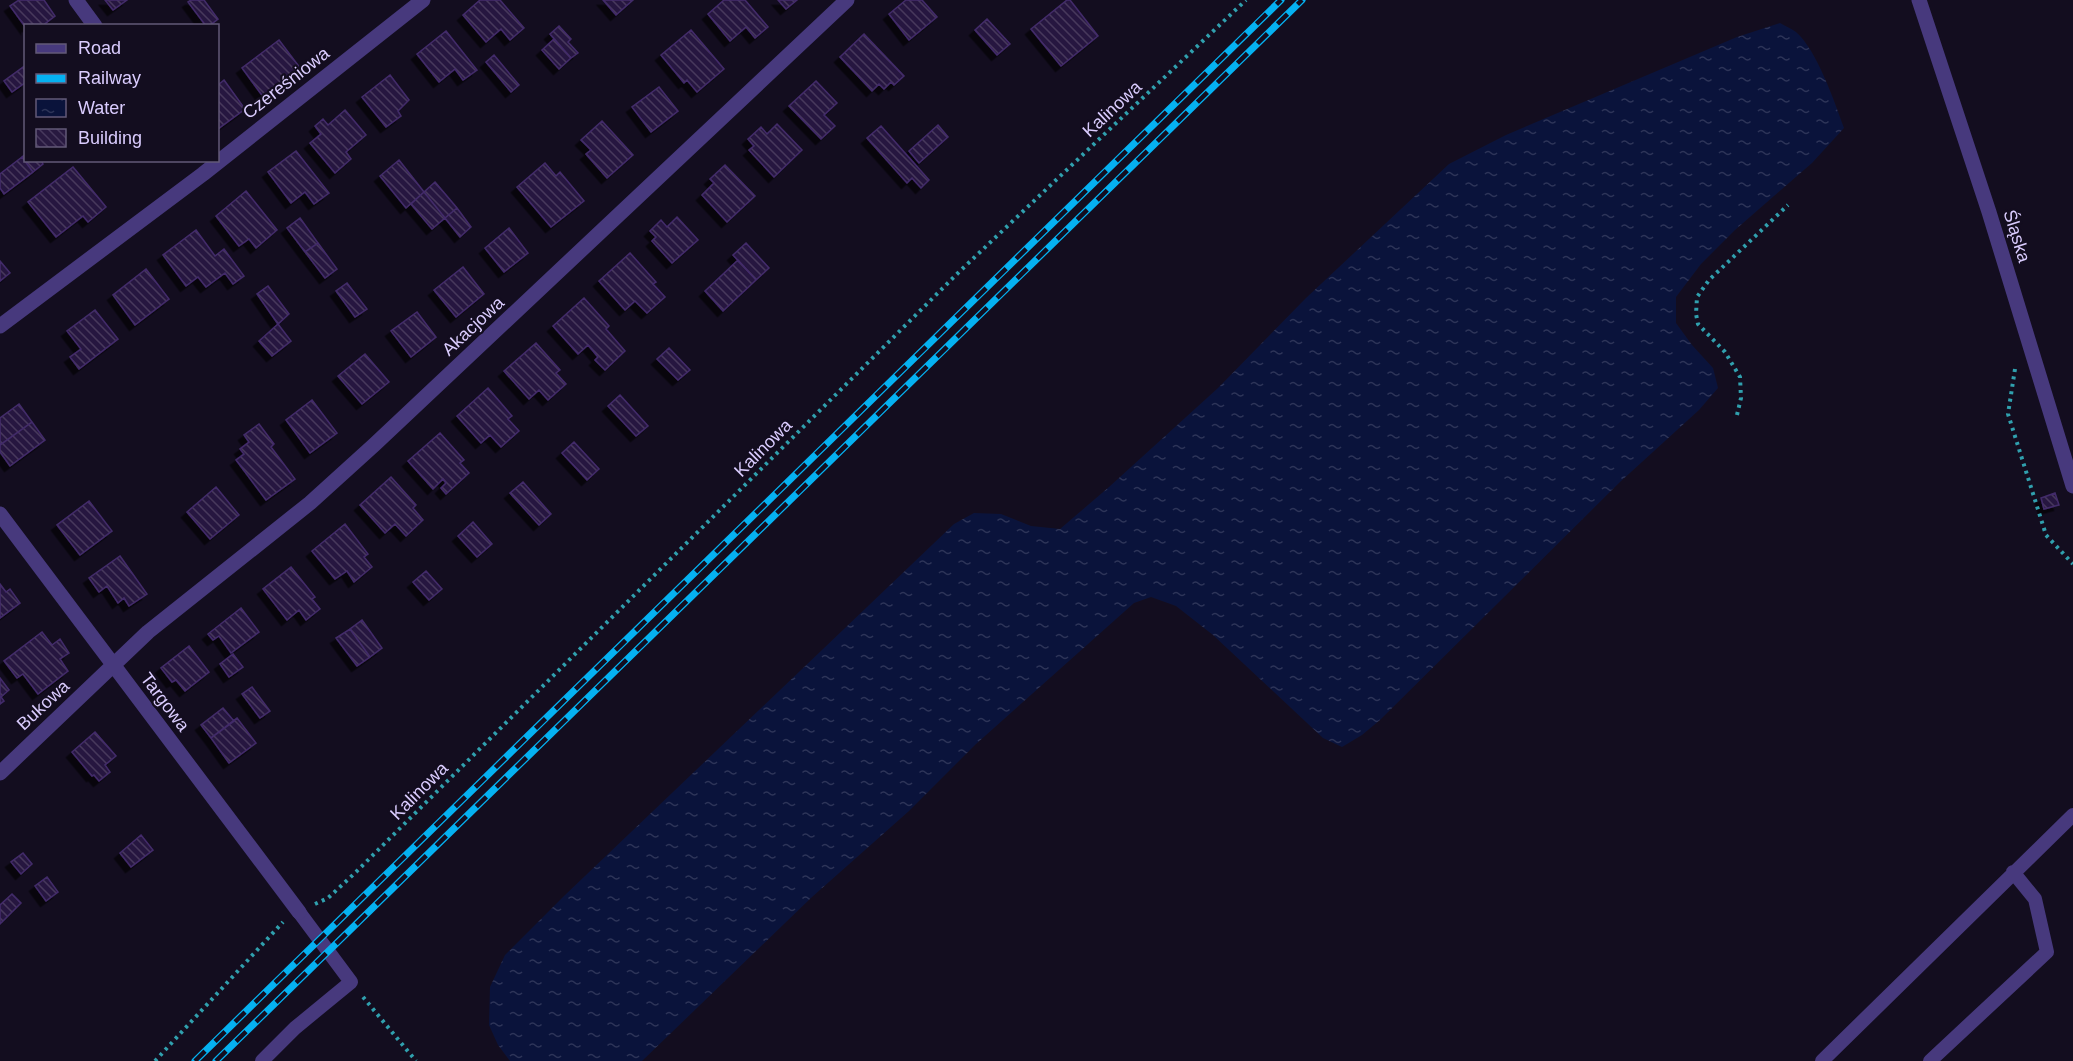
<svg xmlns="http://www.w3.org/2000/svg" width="2073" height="1061" viewBox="0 0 2073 1061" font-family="Helvetica,sans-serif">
<defs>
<pattern id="water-ripples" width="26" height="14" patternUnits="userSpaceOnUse" patternTransform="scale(1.5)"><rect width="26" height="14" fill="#0a133b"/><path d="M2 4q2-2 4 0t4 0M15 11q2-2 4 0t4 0" fill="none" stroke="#2d3458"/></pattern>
<pattern id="building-back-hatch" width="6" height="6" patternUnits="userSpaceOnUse" patternTransform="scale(1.5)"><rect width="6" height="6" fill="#281940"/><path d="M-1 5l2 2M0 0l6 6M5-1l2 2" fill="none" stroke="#47395d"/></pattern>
<filter id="shadow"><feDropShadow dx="-5.5" dy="5.5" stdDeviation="0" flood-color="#0009"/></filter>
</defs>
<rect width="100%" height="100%" fill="#130d1f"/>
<path fill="url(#water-ripples)" d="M 1780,23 C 1785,26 1792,29 1796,32 C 1817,50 1835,103 1844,128 L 1812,163 L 1735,230 L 1701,264 L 1676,297 L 1676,323 L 1692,345 L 1713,368 L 1718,388 L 1699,410 L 1620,482 L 1380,720 L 1362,735 L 1342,747 L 1323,738 L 1213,635 L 1176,606 L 1151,597 L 1134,603 L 976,744 L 909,811 L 812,897 L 642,1061 L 510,1061 L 498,1045 L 489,1025 L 490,987 L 505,955 L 564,896 L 954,524 L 974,513 L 1001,514 L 1031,526 L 1060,529 L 1109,487 L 1218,388 L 1306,298 L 1449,164 L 1506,135 L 1737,37 Z"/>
<path fill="url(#building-back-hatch)" stroke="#432c6b" stroke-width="1.5" filter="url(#shadow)" d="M 19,0 L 44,0 L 55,16 L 42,26 L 26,26 L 26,28 L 10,6 Z
M 105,0 L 127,0 L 113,10 Z
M 191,0 L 204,0 L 218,19 L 209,26 L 206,26 L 188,2 Z
M 480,0 L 500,0 L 524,28 L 510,40 L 501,29 L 486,42 L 463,15 Z
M 603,0 L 633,0 L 616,15 Z
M 724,0 L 745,0 L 768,27 L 755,38 L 746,27 L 730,41 L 708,14 Z
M 778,0 L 797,0 L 786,9 Z
M 906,0 L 922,0 L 937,17 L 909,40 L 889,14 Z
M 1067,0 L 1070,0 L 1098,36 L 1061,66 L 1031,29 Z
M 987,19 L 1010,44 L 997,55 L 975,30 Z
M 559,26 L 571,39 L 568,42 L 578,53 L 571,58 L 550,34 Z
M 691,30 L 724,69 L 697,92 L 687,80 L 684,83 L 661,55 Z
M 446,31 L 477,70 L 463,80 L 455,69 L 439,82 L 417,54 Z
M 864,34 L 904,76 L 894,85 L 891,82 L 884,89 L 879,84 L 872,91 L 840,57 Z
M 554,39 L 571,58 L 559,69 L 542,50 Z
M 279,40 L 301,69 L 264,98 L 242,68 Z
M 494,55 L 519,85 L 511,92 L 486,62 Z
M 26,65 L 26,82 L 12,92 L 4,81 Z
M 390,75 L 409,100 L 398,111 L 401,116 L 386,127 L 362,97 Z
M 224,80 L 245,109 L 218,129 L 218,85 Z
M 816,81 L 837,103 L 824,115 L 835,126 L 821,139 L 789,106 Z
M 659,87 L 678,111 L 651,132 L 632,107 Z
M 345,110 L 366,135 L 346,152 L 351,159 L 335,173 L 310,143 L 321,134 L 315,126 L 323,119 L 328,125 Z
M 602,121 L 633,155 L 607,178 L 586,154 L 591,150 L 581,140 Z
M 777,124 L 802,150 L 774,177 L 749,150 L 754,146 L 748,139 L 761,127 L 767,134 Z
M 938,125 L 948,137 L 919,163 L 909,151 Z
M 881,126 L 929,180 L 921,188 L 912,178 L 907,183 L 867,138 Z
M 296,151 L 329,193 L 314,204 L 305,192 L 291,203 L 268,172 Z
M 26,154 L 26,160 L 41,160 L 43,164 L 33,172 L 22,157 Z
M 22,157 L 33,172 L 4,194 L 0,188 L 0,174 Z
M 399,160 L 424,192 L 406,208 L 380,176 Z
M 545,163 L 556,176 L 560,172 L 584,201 L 551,227 L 517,187 Z
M 725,165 L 755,196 L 727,222 L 702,195 L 714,183 L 710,179 Z
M 73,167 L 106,207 L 88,222 L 83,216 L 56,237 L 28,202 Z
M 435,182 L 457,208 L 445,218 L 424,192 Z
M 246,191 L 277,230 L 256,248 L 249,239 L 239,246 L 216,216 Z
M 424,192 L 445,218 L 432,229 L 411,204 Z
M 457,208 L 471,227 L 460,237 L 445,218 Z
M 677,217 L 698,240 L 672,263 L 652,241 L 656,237 L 650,231 L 661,220 L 667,227 Z
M 300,218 L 318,243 L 305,252 L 287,228 Z
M 509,228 L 528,253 L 504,272 L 485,248 Z
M 196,230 L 215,256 L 224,249 L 244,276 L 233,284 L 225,273 L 206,287 L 198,277 L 186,286 L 163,255 Z
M 318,243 L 337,269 L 325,278 L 305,252 Z
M 746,243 L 769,268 L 756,280 L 733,255 Z
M 630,253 L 656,282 L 653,284 L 665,297 L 647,313 L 635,301 L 625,310 L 599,281 Z
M 738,260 L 756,280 L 723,311 L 705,291 Z
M 0,261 L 10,273 L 0,281 Z
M 463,267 L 484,294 L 456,317 L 434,290 Z
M 146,269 L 169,299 L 135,325 L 113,295 Z
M 347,283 L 367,309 L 355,317 L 336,291 Z
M 268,286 L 289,314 L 278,324 L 257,294 Z
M 584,298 L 609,326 L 606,329 L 625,351 L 605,370 L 595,360 L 598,357 L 588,345 L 578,354 L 553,326 Z
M 95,310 L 118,339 L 79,369 L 70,357 L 81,349 L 67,331 Z
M 417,312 L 436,337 L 411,357 L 391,331 Z
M 278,324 L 291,341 L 272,356 L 259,341 Z
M 536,343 L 560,370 L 556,373 L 566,384 L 548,400 L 539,390 L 529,399 L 504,371 Z
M 669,348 L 690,370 L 678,380 L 657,359 Z
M 365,354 L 389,382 L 362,404 L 338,376 Z
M 488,388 L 512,416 L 508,419 L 519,431 L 501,447 L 490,435 L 481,443 L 457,416 Z
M 620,395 L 648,426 L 636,436 L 608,406 Z
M 312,400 L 337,433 L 310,453 L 286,420 Z
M 19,404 L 32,422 L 0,445 L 0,418 Z
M 32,422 L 45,440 L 10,466 L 0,452 L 0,445 Z
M 259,424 L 274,444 L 271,447 L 295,479 L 266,500 L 236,460 L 244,454 L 240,449 L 249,442 L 244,435 Z
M 440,433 L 464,460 L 460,463 L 469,473 L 446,494 L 441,488 L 446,483 L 443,479 L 433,489 L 408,461 Z
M 574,442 L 599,469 L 587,480 L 562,453 Z
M 391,477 L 416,505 L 413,508 L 423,520 L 406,536 L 395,524 L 385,533 L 360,505 Z
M 523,482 L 551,514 L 539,525 L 510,493 Z
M 216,487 L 239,515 L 210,539 L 187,512 Z
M 2055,493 L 2059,505 L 2044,509 L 2041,498 Z
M 89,501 L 112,531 L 80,555 L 57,525 Z
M 473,522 L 492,544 L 477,557 L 458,536 Z
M 345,524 L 368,554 L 364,557 L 372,567 L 354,582 L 347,571 L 335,579 L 312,551 Z
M 120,556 L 147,594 L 129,606 L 124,598 L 118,603 L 107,586 L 99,592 L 89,578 Z
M 291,567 L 315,597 L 312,599 L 320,609 L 306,620 L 299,610 L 287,620 L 263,589 Z
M 426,571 L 442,589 L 429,600 L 413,582 Z
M 0,584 L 6,592 L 10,589 L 20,603 L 0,618 Z
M 241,608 L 259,632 L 231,653 L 219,636 L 213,640 L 208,634 Z
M 362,620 L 382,648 L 370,657 L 350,629 Z
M 350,629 L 370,657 L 357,666 L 336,638 Z
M 42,632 L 52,645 L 60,639 L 69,653 L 60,659 L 68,671 L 38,694 L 23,674 L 17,678 L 4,661 Z
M 189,646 L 209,672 L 185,691 L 176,680 L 172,682 L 161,668 Z
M 233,654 L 243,667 L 229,677 L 220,664 Z
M 0,678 L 9,690 L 1,697 L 4,701 L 0,704 Z
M 252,687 L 270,711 L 260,718 L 242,694 Z
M 223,708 L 234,721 L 211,738 L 201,725 Z
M 237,718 L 256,743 L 229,763 L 211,738 Z
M 95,732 L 116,756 L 105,765 L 110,772 L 99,781 L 94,775 L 92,776 L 72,752 Z
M 141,835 L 153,850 L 131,867 L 120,853 Z
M 23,853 L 32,864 L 21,874 L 11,862 Z
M 47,877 L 58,892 L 46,901 L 35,886 Z
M 12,894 L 21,903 L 0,924 L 0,905 Z"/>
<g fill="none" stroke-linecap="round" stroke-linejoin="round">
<path stroke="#30a0ae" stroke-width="4" stroke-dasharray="3 4.5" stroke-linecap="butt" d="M 2015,369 L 2008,414 L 2046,535 L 2073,564
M 1737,415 L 1741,398 L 1740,377 L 1725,352 L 1698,324 L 1696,314 L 1697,297 L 1709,280 L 1788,205
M 315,904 L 328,898 L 355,873 L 959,272 L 1246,0
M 363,997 L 416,1061
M 155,1061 L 283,922"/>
<path stroke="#47397d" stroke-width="14" d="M 262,1061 L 295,1028 L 351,982 L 299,912
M 1822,1061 L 2073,815
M 1930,1061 L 2047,952 L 2035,899 L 2013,872"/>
<path stroke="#47397d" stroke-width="15" d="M 76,0 L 95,26
M 0,326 L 203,174 L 423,0
M 0,514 L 299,912
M 0,773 L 148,632 L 310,503 L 374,445 L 847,0"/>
<path stroke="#47397d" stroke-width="15" d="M 1919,0 L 1989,212 L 2073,486"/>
<g stroke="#05b1f1" stroke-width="7">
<path id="rail" d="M 195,1061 L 1281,0
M 216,1061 L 1302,0"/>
</g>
<use href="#rail" stroke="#130d1f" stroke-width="4.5" stroke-dasharray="14" stroke-linecap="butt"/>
</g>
<g text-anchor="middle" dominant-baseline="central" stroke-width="4.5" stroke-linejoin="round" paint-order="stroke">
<g font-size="18" fill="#daccfe" stroke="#130d1f">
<text transform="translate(286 83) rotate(-38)">Czereśniowa</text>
<text transform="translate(1112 109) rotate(-43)">Kalinowa</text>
<text transform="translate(2017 236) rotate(73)">Śląska</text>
<text transform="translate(473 326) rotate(-43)">Akacjowa</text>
<text transform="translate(763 448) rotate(-45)">Kalinowa</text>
<text transform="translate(165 702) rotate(53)">Targowa</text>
<text transform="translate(43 705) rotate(-43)">Bukowa</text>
<text transform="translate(419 791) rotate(-45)">Kalinowa</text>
</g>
</g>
<rect x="24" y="24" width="195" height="138" fill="#130d1f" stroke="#635978" stroke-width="1.5"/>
<rect x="36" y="44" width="30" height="9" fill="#47397d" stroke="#635978" stroke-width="1.5"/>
<text x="78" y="54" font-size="18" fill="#daccfe">Road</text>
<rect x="36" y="74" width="30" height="9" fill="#05b1f1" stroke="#635978" stroke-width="1.5"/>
<text x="78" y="84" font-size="18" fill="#daccfe">Railway</text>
<rect x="36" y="99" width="30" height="18" fill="url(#water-ripples)" stroke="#635978" stroke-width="1.5"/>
<text x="78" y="114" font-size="18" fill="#daccfe">Water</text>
<rect x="36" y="129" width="30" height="18" fill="url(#building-back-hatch)" stroke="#635978" stroke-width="1.5"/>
<text x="78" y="144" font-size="18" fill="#daccfe">Building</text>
</svg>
